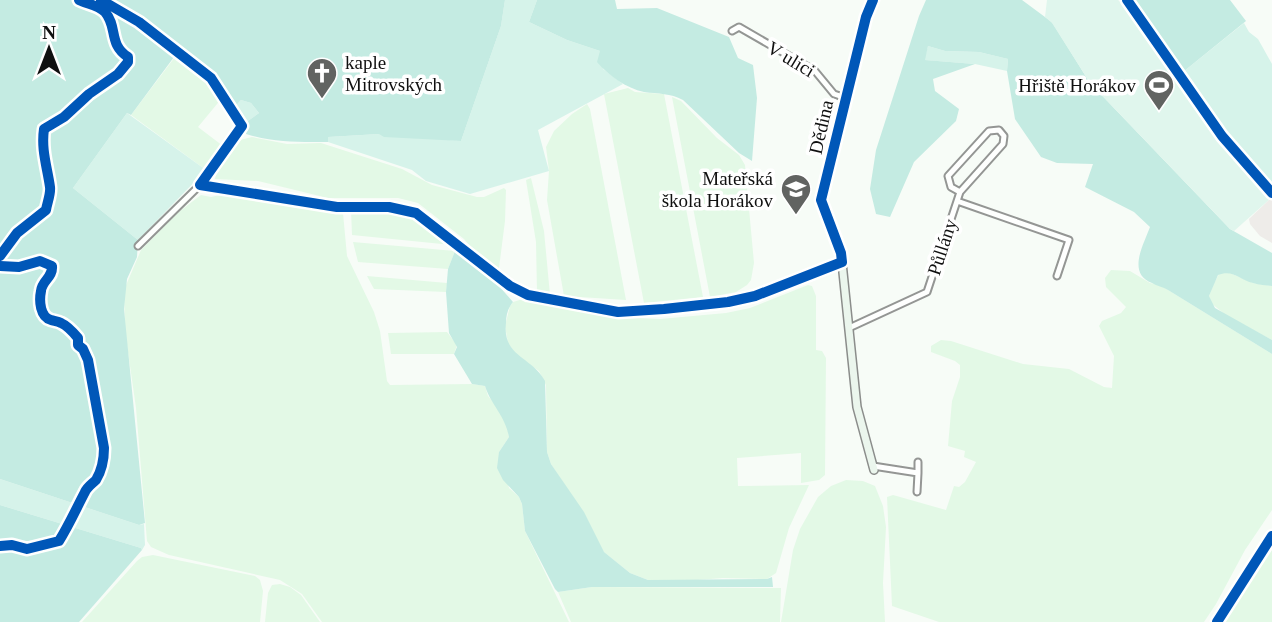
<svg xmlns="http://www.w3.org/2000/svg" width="1272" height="622" viewBox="0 0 1272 622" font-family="Georgia,serif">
<rect width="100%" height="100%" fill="#f7fcf7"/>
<path fill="#eeece9" d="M 1271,198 L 1272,199 L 1272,243 L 1260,236 L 1250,224 L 1249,219 Z"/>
<path fill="#e3f9e6" d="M 175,57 L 209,83 L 222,98 L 198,127 L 223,146 L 206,170 L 131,115 Z
M 628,88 L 635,92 L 664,94 L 703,297 L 644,303 L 604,94 Z
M 672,97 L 681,101 L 717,138 L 739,155 L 745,165 L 754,263 L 751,280 L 747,285 L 736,292 L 710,297 Z
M 587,104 L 590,109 L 626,300 L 564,296 L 547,200 L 549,171 L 546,147 L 554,131 L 572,114 Z
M 252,137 L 287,144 L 321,143 L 402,169 L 432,185 L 477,197 L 484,197 L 504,188 L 506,190 L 505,221 L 499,268 L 495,269 L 480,258 L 464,239 L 418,203 L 398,198 L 328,198 L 258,181 L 215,179 L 217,170 L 236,145 L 240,140 Z
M 531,178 L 544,231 L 550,295 L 537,292 L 536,242 L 526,180 Z
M 201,195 L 211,197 L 220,195 L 343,213 L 347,256 L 374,312 L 380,331 L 387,381 L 390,385 L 472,384 L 485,386 L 488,396 L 500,410 L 507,426 L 509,437 L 499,452 L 509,488 L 519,497 L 522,504 L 525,531 L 569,622 L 322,622 L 302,594 L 280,580 L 169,555 L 151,547 L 147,541 L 136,408 L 125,331 L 124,290 L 141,250 L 176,214 Z
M 351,210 L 412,215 L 431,227 L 452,245 L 352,235 Z
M 353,242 L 455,251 L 448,269 L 358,262 Z
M 1111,270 L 1130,271 L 1150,283 L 1160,285 L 1272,354 L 1272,510 L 1245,550 L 1216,604 L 1204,622 L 939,622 L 892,606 L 887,497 L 893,495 L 946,510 L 954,486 L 959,487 L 965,482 L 976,462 L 964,457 L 965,451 L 948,446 L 952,401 L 960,377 L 960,365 L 955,361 L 931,352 L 931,346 L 941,340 L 951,341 L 1023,364 L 1069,369 L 1104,387 L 1112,388 L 1114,356 L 1099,326 L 1102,321 L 1121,313 L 1126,307 L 1106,287 L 1105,278 Z
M 1224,272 L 1230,273 L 1253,283 L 1272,286 L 1272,340 L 1227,316 L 1211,303 L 1209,296 L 1214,283 L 1219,274 Z
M 367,276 L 447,283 L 446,292 L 374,289 Z
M 808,285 L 812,286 L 816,296 L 816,350 L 822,351 L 826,358 L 825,475 L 819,480 L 801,483 L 801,453 L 737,458 L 738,486 L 809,485 L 789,528 L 776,573 L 767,579 L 723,578 L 697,580 L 648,580 L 630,573 L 600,549 L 587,519 L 551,464 L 547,452 L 546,385 L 539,371 L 517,356 L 508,343 L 505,326 L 510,306 L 513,302 L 523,299 L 544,305 L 615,317 L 660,319 L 726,313 L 750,308 Z
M 447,332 L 457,345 L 454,354 L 391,354 L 388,333 Z
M 846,480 L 863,481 L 875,486 L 883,506 L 886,527 L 883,583 L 885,622 L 781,622 L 793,550 L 800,529 L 818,497 L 831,486 Z
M 1272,547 L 1272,622 L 1224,622 L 1235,602 Z
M 153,555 L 255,576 L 260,580 L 263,591 L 260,622 L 82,622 L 137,561 L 142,557 Z
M 280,584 L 290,587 L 301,595 L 320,622 L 265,622 L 268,593 L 272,585 Z
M 592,587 L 781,588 L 780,622 L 571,622 L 558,592 Z"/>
<path fill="#d6f3ea" d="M 505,0 L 537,0 L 529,22 L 567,40 L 600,51 L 603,69 L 623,84 L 538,130 L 549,171 L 470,194 L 426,181 L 412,170 L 328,142 L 328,137 L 379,134 L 461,141 L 501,26 Z
M 1244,23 L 1249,32 L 1258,39 L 1272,64 L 1272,185 L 1227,135 L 1183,72 Z
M 928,46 L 945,51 L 979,52 L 1008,59 L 1007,71 L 975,64 L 924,60 Z
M 241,100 L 251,103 L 259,113 L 245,123 L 233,107 Z
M 127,113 L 206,170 L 138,240 L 73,188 Z
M 0,479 L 139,525 L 144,524 L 145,545 L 142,550 L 141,548 L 0,505 Z"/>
<path fill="#c4ebe2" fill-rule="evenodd" d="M 0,0 L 505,0 L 501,26 L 461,141 L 384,137 L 379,134 L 328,137 L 328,142 C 299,142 274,143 246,134 L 247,128 L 236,120 L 209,83 L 174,57 L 131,115 L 127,113 L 73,188 L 138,240 L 137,257 L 127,279 L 124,309 L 145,523 L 139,525 L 0,479 ZM 241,100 L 251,103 L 259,113 L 245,123 L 233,108 Z
M 537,0 L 615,0 L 617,9 L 657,8 L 729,37 L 738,58 L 753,65 L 757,98 L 752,161 L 739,153 L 683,100 C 670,93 659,94 644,92 C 626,88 609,76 597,62 L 600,51 L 567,40 L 529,22 Z
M 926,0 L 1022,0 L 1045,17 L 1052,22 L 1090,83 L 1230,229 L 1272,253 L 1272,286 C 1266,285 1259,285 1253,283 C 1240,280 1233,269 1218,275 L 1209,296 L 1215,308 L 1272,340 L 1272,354 L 1168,290 C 1163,287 1157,286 1152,283 C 1127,273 1143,246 1150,227 L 1134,212 L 1085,187 L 1093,164 L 1057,163 L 1041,157 L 1015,119 L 1007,71 L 1008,59 L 979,52 L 945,51 L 928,46 L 925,60 L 975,64 L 933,79 L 935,91 L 959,109 L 956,121 L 914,162 L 890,217 L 876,214 L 870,189 L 876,150 L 919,16 Z
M 1135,0 L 1230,0 L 1246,21 L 1183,72 Z
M 455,251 L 498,285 L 513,302 C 508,308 506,315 506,323 C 502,357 533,357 545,381 L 547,452 L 551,464 L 584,512 L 604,552 L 630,573 L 648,580 L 767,579 L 772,577 L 773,587 L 592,587 L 558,592 L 555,589 L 525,531 L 522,504 L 519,497 L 503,480 L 497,468 L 499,452 L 509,437 C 505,415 491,405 485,386 L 472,384 L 454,354 L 457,347 L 449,333 L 446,292 L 448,269 Z
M 0,505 L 141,548 L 142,550 L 79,622 L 0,622 Z"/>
<path fill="#e0f6ed" d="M 1047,0 L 1118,0 L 1132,12 L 1209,125 L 1271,198 L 1234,231 L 1230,229 L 1090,83 L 1052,23 L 1045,17 Z"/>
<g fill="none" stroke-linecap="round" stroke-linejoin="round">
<g stroke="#949694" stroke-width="9">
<path id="street" d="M 101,0 L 139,22 L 211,78 L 242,126 L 200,185 L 138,246
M 732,31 L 739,27 L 815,71 L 834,94 L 846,98
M 200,185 L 337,207 L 389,207 L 416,213 L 510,286 L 528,295 L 618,312 L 664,309 L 728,302 L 755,296 L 842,262
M 957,201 L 1069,240 L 1057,276
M 849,328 L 927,292 L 960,192 L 1003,144 L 1004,136 L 999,130 L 989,131 L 948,176 L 951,187 L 960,192
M 873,466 L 918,473 L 917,492
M 918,473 L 918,462"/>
</g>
<g stroke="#8b8d8b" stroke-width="10">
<path id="secondary" d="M 873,0 L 866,17 L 821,200 L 841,253 L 857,407 L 874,470
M 1127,0 L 1222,136 L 1272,193
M 1217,622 L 1272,536"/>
</g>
<use href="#street" stroke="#fefffe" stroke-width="5"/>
<use href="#secondary" stroke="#ebf6ed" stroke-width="7"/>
<g stroke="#fff" stroke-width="15">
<path id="cycleway" d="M 101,0 L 139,22 L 211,78 L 242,126 L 200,185 L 337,207 L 389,207 L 416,213 L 510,286 L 528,295 L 618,312 L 664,309 L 728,302 L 755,296 L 842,262 L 841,253 L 821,200 L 866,17 L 873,0
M 1127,0 L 1222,136 L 1272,193
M 0,256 L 17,233 L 46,210 C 47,203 51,194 50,187 C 47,166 41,150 44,129 L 64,117 L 89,94 L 118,74 L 128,62 L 128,57 C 108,44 118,27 105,12 C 98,5 87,4 79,0
M 0,266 L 19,267 L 40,261 L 52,266 C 53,278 42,280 41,291 C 39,301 40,317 51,320 C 54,321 58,321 61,323 C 68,326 73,332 78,338 L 78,345 L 83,349 L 88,360 L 104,448 C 104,459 102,470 96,480 C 92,484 87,487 85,492 C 76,509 69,525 59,541 L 27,549 L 12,545 L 0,546
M 1217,622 L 1272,536"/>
</g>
<use href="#cycleway" stroke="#0057b8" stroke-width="10"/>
</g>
<defs>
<g id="church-pin" transform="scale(1.575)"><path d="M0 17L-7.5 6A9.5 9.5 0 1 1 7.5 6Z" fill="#616361" stroke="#fff"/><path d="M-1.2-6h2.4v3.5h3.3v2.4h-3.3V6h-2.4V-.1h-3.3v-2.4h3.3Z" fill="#fff"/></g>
<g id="stadium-pin" transform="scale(1.575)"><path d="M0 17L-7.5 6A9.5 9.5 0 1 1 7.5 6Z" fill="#616361" stroke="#fff"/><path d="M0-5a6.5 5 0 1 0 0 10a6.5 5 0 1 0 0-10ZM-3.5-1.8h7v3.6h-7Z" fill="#fff"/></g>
<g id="school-pin" transform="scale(1.575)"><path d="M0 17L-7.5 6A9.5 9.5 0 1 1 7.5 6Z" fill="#616361" stroke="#fff"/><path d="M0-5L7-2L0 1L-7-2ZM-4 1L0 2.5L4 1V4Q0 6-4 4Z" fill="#fff"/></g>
</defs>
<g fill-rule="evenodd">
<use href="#church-pin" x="322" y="73"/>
<use href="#stadium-pin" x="1159" y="85"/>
<use href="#school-pin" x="796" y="189"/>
</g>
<g text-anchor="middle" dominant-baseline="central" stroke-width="7" stroke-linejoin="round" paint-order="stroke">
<g font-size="19" fill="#101010" stroke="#fff">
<text transform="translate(791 59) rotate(31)">V ulici</text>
<text transform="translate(821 127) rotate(-77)">Dědina</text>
<text transform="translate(942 247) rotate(-72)">Půllány</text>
</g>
<g font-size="19" fill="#101010" stroke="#fff" text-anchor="end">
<text x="345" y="62" text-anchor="start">kaple<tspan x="345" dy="22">Mitrovských</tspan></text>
<text x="1136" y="85">Hřiště Horákov</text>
<text x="773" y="178">Mateřská<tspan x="773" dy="22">škola Horákov</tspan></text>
</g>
</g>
<g transform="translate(49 49)" stroke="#ffffff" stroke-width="5" paint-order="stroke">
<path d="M0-5L12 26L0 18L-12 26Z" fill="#101010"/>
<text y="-10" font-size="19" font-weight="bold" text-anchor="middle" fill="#101010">N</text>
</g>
</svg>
